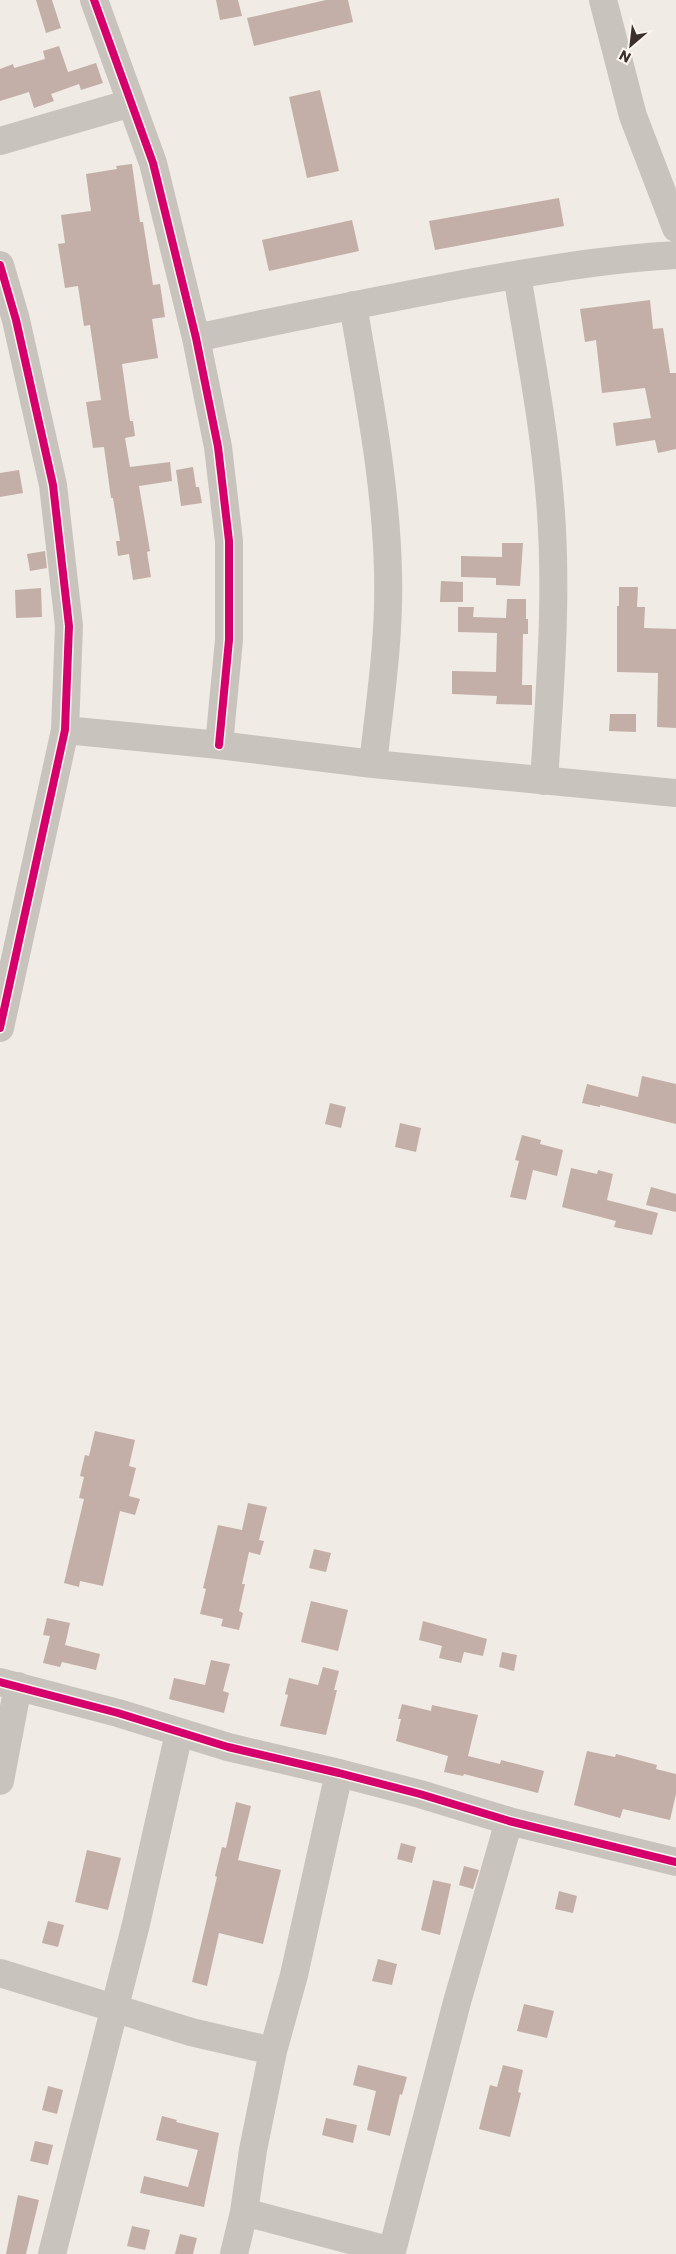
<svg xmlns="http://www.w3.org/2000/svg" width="676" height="2254" viewBox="0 0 676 2254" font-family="Poppins,sans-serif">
<rect width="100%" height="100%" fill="#f0ebe5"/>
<path fill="#c3afa7" d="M 36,0 L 52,0 L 61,28 L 46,33 Z
M 216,0 L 238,0 L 242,16 L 220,20 Z
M 326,0 L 348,0 L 353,22 L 254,46 L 247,18 Z
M 59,46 L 68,72 L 96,63 L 103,83 L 81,90 L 79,84 L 51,94 L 54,101 L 34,108 L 29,92 L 0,101 L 0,69 L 13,64 L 14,68 L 45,59 L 43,51 Z
M 320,90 L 339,171 L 307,178 L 289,97 Z
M 132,164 L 140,222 L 143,222 L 153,285 L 160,284 L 165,317 L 152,319 L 158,358 L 122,364 L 130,421 L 133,421 L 135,436 L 125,438 L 130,467 L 170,462 L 172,481 L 139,486 L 150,551 L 147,552 L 151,577 L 133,580 L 129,554 L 118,556 L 116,541 L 120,541 L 113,498 L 111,498 L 104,447 L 93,448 L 86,402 L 101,400 L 90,325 L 84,326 L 78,286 L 65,288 L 58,244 L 65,243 L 61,215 L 91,211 L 86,174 L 117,169 L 116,166 Z
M 559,198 L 564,226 L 435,250 L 429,221 Z
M 352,220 L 359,251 L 269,271 L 262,240 Z
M 650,300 L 653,329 L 663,328 L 670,373 L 676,373 L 676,449 L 658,453 L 655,440 L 616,446 L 613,423 L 651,418 L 645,388 L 602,393 L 596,340 L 585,342 L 580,309 Z
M 193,467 L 196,487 L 199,487 L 202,503 L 181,506 L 176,470 Z
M 19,470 L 23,493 L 0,497 L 0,473 Z
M 502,543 L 523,543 L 520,586 L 496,585 L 496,578 L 461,577 L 461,556 L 502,557 Z
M 45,551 L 47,568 L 30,571 L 27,554 Z
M 441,581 L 463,582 L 463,602 L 440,602 Z
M 619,587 L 638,587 L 637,607 L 645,607 L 644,628 L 676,629 L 676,728 L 657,727 L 658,673 L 617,672 L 617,606 L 619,606 Z
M 41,588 L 42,617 L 16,618 L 15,590 Z
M 507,599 L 526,599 L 526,619 L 528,619 L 528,634 L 523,634 L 522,685 L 532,685 L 532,705 L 496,704 L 497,696 L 452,694 L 452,671 L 496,672 L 497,633 L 458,632 L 458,607 L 474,607 L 473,617 L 506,618 Z
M 610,714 L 636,714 L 636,732 L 609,731 Z
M 642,1076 L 676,1084 L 676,1124 L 600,1105 L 600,1107 L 582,1103 L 587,1084 L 638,1097 Z
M 330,1103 L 346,1107 L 341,1128 L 325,1124 Z
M 400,1123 L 421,1128 L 416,1152 L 395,1147 Z
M 522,1135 L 541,1140 L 540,1144 L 563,1150 L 557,1176 L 533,1170 L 526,1200 L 510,1197 L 519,1161 L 515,1160 Z
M 571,1168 L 597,1174 L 598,1170 L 613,1174 L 607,1200 L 658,1213 L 652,1235 L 614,1227 L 616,1221 L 562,1207 Z
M 651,1187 L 676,1194 L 676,1212 L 646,1205 Z
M 95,1431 L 135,1440 L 129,1466 L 136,1468 L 129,1496 L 140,1499 L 135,1515 L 120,1511 L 103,1586 L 80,1581 L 79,1587 L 64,1583 L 84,1499 L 79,1498 L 84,1477 L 80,1476 L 85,1455 L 89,1456 Z
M 248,1503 L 267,1507 L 259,1540 L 264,1541 L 260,1555 L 249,1552 L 242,1584 L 245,1584 L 239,1611 L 243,1613 L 239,1630 L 221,1626 L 223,1619 L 200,1614 L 206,1589 L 203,1588 L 218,1525 L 242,1530 Z
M 314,1549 L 331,1553 L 326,1572 L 309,1568 Z
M 311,1601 L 348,1610 L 338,1651 L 301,1642 Z
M 47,1618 L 70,1623 L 65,1645 L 100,1654 L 96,1670 L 62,1662 L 60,1667 L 43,1663 L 50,1636 L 43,1635 Z
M 423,1621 L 487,1639 L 483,1656 L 464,1652 L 461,1663 L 439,1658 L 442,1646 L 419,1640 Z
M 502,1652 L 517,1655 L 514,1671 L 499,1667 Z
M 211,1660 L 230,1664 L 223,1691 L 229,1693 L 224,1713 L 169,1699 L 174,1678 L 205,1685 Z
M 323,1667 L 339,1671 L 334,1690 L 337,1690 L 326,1735 L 280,1726 L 288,1695 L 285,1694 L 289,1678 L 318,1685 Z
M 402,1704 L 431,1711 L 432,1705 L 478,1715 L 468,1756 L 500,1764 L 501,1760 L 544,1771 L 538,1793 L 464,1774 L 463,1776 L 444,1772 L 448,1756 L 396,1741 L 401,1719 L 398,1719 Z
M 587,1751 L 615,1757 L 616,1754 L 657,1765 L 656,1769 L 676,1774 L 676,1794 L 670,1820 L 623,1809 L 620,1818 L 574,1805 Z
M 236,1802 L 251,1806 L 238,1860 L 281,1870 L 263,1944 L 219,1933 L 207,1986 L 192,1982 L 217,1877 L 215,1876 L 222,1847 L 226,1848 Z
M 401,1843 L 416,1847 L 412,1863 L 397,1859 Z
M 87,1850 L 121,1858 L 108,1910 L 75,1902 Z
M 464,1866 L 479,1870 L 473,1889 L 459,1885 Z
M 433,1880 L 451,1884 L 440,1935 L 421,1930 Z
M 559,1891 L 577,1896 L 573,1913 L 555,1909 Z
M 48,1921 L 64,1925 L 58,1947 L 42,1943 Z
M 378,1959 L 397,1964 L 392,1985 L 372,1981 Z
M 524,2004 L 554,2011 L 547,2038 L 517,2031 Z
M 358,2065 L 407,2077 L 402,2095 L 400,2094 L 390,2136 L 367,2130 L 376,2091 L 353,2085 Z
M 503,2065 L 523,2070 L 518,2092 L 521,2093 L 510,2137 L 479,2129 L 490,2085 L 497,2087 Z
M 48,2086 L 63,2090 L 57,2114 L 42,2110 Z
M 162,2116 L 177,2120 L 176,2122 L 219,2133 L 204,2207 L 140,2193 L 144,2176 L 188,2187 L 198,2150 L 156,2140 Z
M 326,2118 L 357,2125 L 353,2143 L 322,2135 Z
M 35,2141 L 53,2145 L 48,2165 L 30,2161 Z
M 18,2195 L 39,2200 L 26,2254 L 6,2254 Z
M 132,2226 L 150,2230 L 145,2250 L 127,2246 Z
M 180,2234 L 197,2238 L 193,2254 L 175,2254 Z"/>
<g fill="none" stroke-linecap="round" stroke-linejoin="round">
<path stroke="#c9c3be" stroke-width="28" d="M 94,0 L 153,163 L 196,338 L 218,447 L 229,541 L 229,640 L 219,745
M 603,0 L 633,116 L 676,228
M 0,141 L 131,103
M 0,265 L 16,320 L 53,485 L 69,626 L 65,730 L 0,1028
M 517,275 C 529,349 544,424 550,500 C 558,594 550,687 544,781
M 353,305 C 368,393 386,482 388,572 C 390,636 380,701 373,764
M 196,338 C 283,319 370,302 458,285 C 530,272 602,259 676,255
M 65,730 L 219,745 L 373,764 L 676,793
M 0,1682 L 118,1713 L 228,1747 L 339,1773 L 420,1794 L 509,1821 L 676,1862
M 0,1781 L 18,1686
M 0,1973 L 191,2032 L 273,2051
M 244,2212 L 392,2251 L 457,2002 L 509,1821
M 52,2254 L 136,1924 L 179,1733
M 234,2254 L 244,2212 L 253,2150 L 273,2051 L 294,1975 L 339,1773"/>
<g stroke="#fbf5ee" stroke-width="11">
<path id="cycleway" d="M 94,0 L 153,163 L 196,338 L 218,447 L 229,541 L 229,640 L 219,745
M 0,265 L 16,320 L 53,485 L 69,626 L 65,730 L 0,1028
M 0,1682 L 118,1713 L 228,1747 L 339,1773 L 420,1794 L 509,1821 L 676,1862"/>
</g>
<use href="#cycleway" stroke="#d6006c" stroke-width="8"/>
</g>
<g transform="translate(631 45) rotate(208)" stroke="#fbf5ee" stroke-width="4" paint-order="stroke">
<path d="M0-4L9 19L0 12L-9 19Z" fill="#3b302b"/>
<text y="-8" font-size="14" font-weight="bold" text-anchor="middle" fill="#3b302b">N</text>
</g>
</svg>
